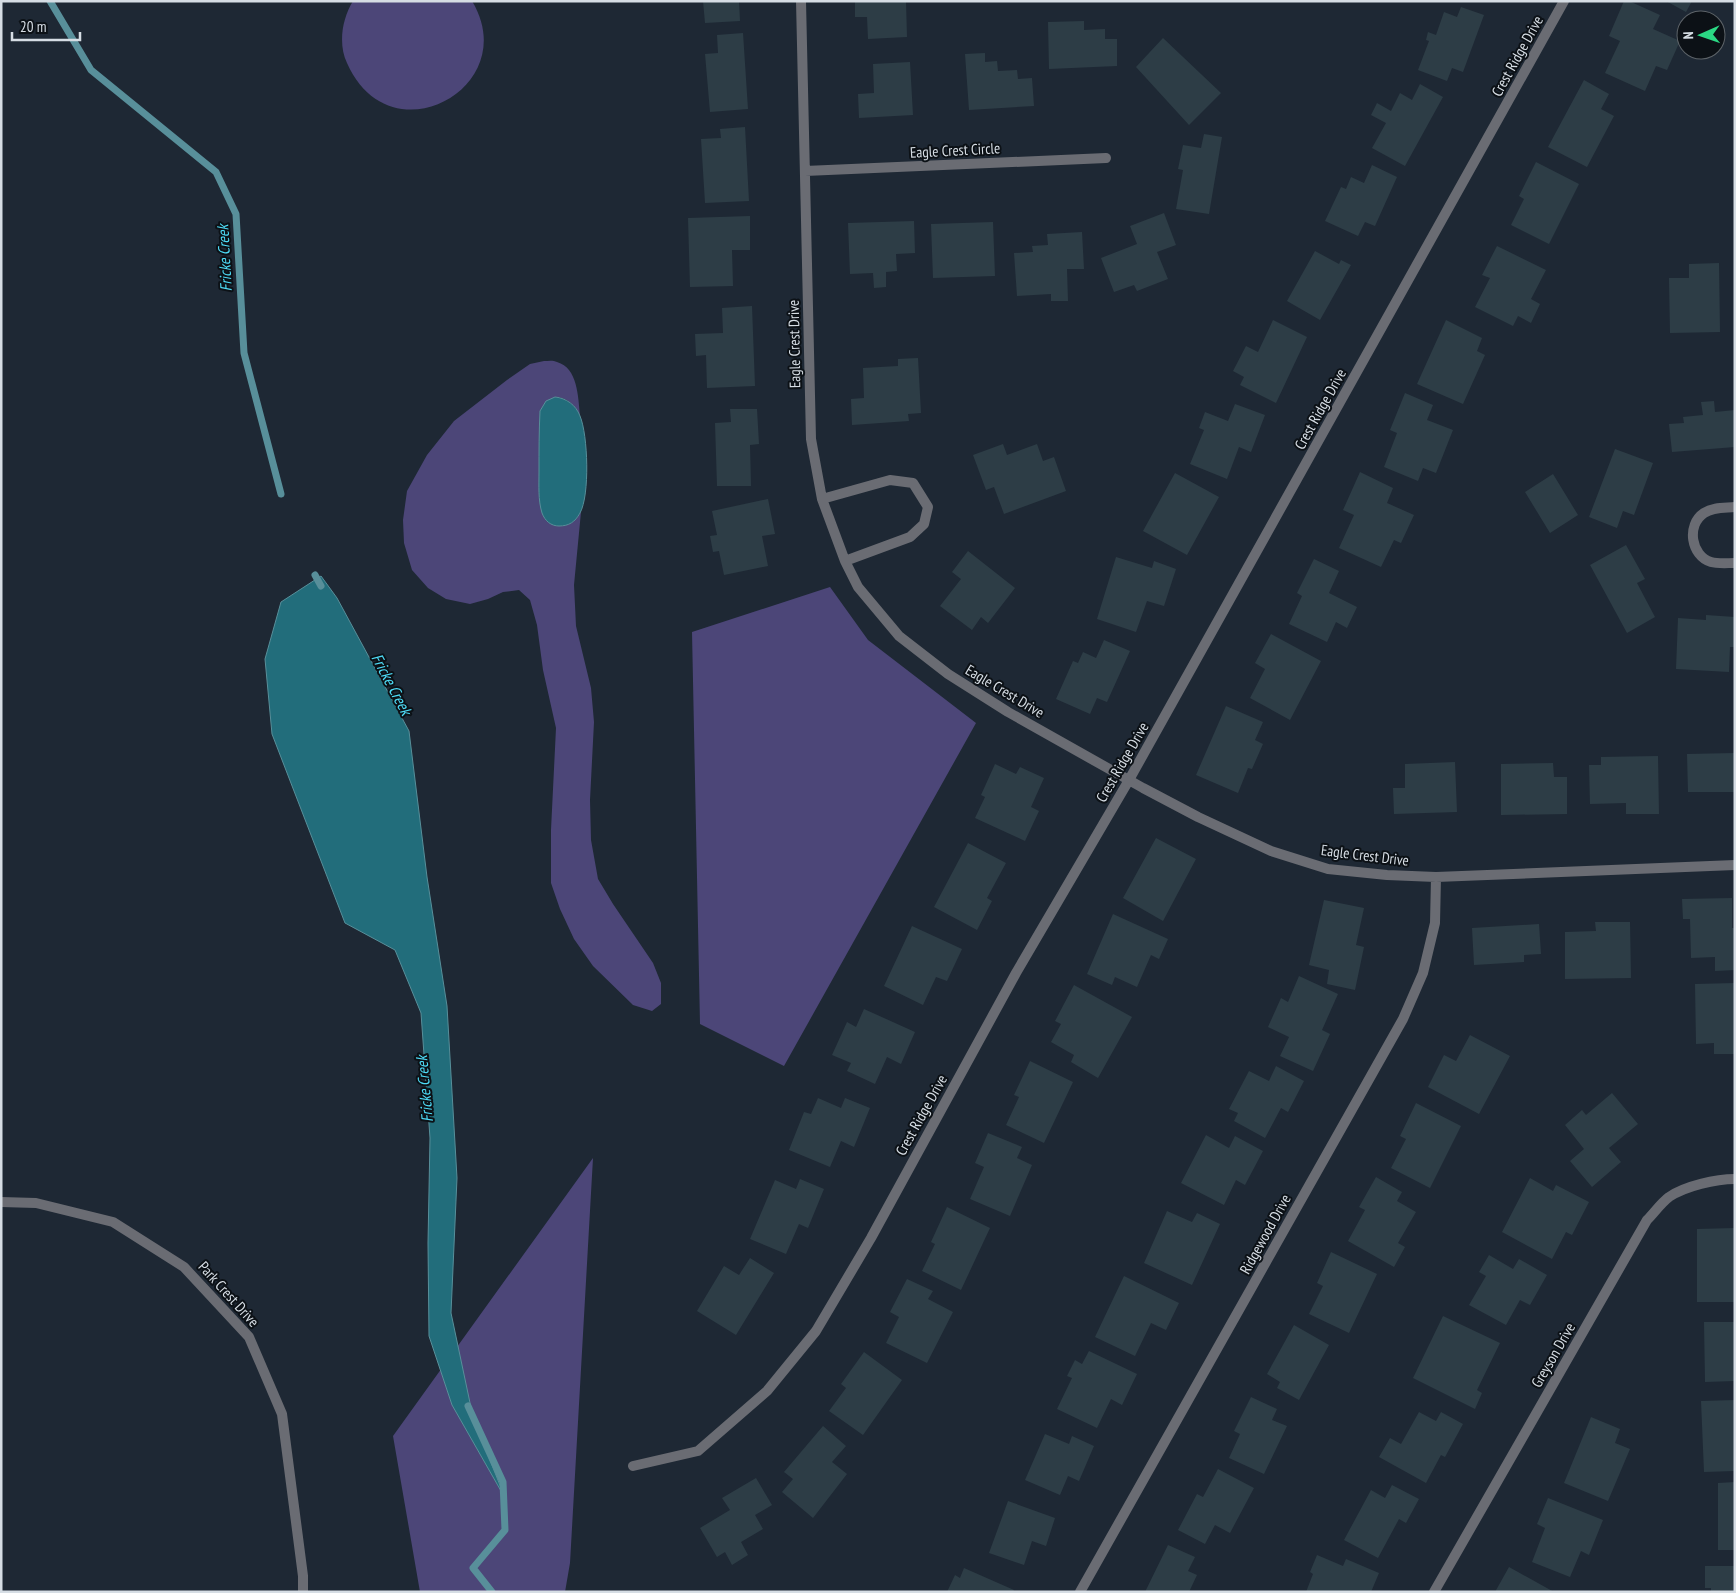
<svg xmlns="http://www.w3.org/2000/svg" width="1736" height="1593" viewBox="0 0 1736 1593" font-family="'PT Sans Narrow',sans-serif">
<rect width="100%" height="100%" fill="#1e2834"/>
<path fill="#4c4678" d="M 353,1 L 472,1 C 524,87 390,161 347,63 C 338,44 342,19 353,1 Z
M 544,361 C 548,361 553,360 557,362 C 578,368 578,397 580,415 C 572,404 569,398 555,397 L 540,411 L 539,498 L 556,526 C 569,526 574,522 581,512 L 574,585 L 576,626 L 591,688 L 594,722 L 590,800 L 591,840 L 598,879 L 613,904 L 653,963 L 661,983 L 661,1004 L 652,1011 L 633,1005 L 593,966 L 574,939 L 560,909 L 551,883 L 551,830 L 556,728 L 543,670 L 537,625 L 530,600 L 519,590 L 503,592 L 488,599 L 470,604 L 446,599 L 428,588 L 412,570 L 404,543 L 403,520 L 407,491 L 427,455 L 454,421 L 507,380 L 530,364 Z
M 830,587 L 868,640 L 976,723 L 784,1066 L 700,1024 L 692,632 Z
M 593,1158 L 570,1563 L 565,1592 L 420,1592 L 393,1436 Z"/>
<path fill="#226d7b" stroke="#588f9a" d="M 555,397 C 566,398 576,405 580,416 C 588,435 590,495 580,513 C 575,522 569,526 559,526 C 551,526 545,521 542,513 C 538,500 539,485 539,472 C 539,451 539,431 540,411 L 546,401 Z
M 321,576 L 337,598 L 409,731 L 427,877 L 447,1006 L 457,1178 L 451,1313 L 473,1417 L 505,1498 L 452,1405 L 429,1336 L 428,1243 L 430,1138 L 421,1013 L 395,950 L 345,923 L 272,734 L 265,659 L 281,602 Z"/>
<g fill="none" stroke-linecap="round" stroke-linejoin="round">
<path stroke="#588f9a" stroke-width="7" d="M 50,1 L 91,70 L 216,172 L 236,214 L 244,353 L 281,494
M 315,575 L 321,586
M 468,1406 L 503,1482 L 505,1530 L 473,1568 L 492,1592"/>
</g>
<path fill="#2d3d46" d="M 703,1 L 739,1 L 740,21 L 705,23 Z
M 855,1 L 906,1 L 907,37 L 868,39 L 867,17 L 855,17 Z
M 1624,1 L 1629,1 L 1660,15 L 1653,29 L 1680,41 L 1667,70 L 1656,66 L 1645,91 L 1605,73 L 1620,41 L 1609,36 Z
M 1666,1 L 1692,1 L 1686,12 Z
M 1461,7 L 1484,15 L 1463,72 L 1452,68 L 1447,81 L 1418,70 L 1429,41 L 1426,40 L 1428,32 L 1436,35 L 1444,12 L 1457,17 Z
M 1084,21 L 1084,30 L 1105,29 L 1105,39 L 1117,39 L 1117,66 L 1049,69 L 1048,22 Z
M 743,33 L 748,109 L 710,112 L 705,54 L 718,53 L 717,35 Z
M 1163,38 L 1221,93 L 1189,125 L 1136,67 Z
M 985,53 L 985,62 L 997,61 L 998,71 L 1017,70 L 1018,79 L 1032,78 L 1034,106 L 969,110 L 965,54 Z
M 910,62 L 913,115 L 859,118 L 858,94 L 874,93 L 873,64 Z
M 1584,80 L 1609,94 L 1601,109 L 1614,116 L 1587,167 L 1548,147 Z
M 1420,84 L 1443,97 L 1405,166 L 1372,148 L 1386,123 L 1371,115 L 1377,103 L 1391,111 L 1400,93 L 1412,100 Z
M 745,127 L 749,201 L 705,203 L 701,139 L 721,138 L 720,129 Z
M 1204,134 L 1222,137 L 1209,214 L 1176,209 L 1183,170 L 1178,169 L 1183,145 L 1201,148 Z
M 1536,162 L 1579,184 L 1549,244 L 1511,225 L 1524,199 L 1519,196 Z
M 1372,165 L 1397,177 L 1375,226 L 1365,222 L 1358,236 L 1325,221 L 1341,187 L 1346,189 L 1351,177 L 1364,183 Z
M 1164,213 L 1176,245 L 1157,252 L 1168,279 L 1137,291 L 1134,285 L 1114,292 L 1101,258 L 1137,244 L 1130,226 Z
M 750,216 L 750,250 L 732,250 L 733,286 L 690,287 L 688,218 Z
M 914,221 L 915,253 L 896,254 L 897,271 L 886,272 L 886,287 L 874,288 L 873,273 L 850,274 L 848,223 Z
M 993,222 L 995,276 L 933,278 L 931,224 Z
M 1082,232 L 1084,269 L 1067,269 L 1068,301 L 1051,301 L 1051,294 L 1017,296 L 1014,253 L 1033,252 L 1032,246 L 1048,245 L 1047,234 Z
M 1497,246 L 1546,270 L 1531,299 L 1540,304 L 1531,323 L 1518,316 L 1513,326 L 1475,307 L 1490,278 L 1482,275 Z
M 1315,251 L 1339,264 L 1341,260 L 1351,265 L 1320,320 L 1287,301 Z
M 1719,263 L 1720,332 L 1670,333 L 1669,278 L 1689,278 L 1689,264 Z
M 752,306 L 755,386 L 707,388 L 706,355 L 696,356 L 695,334 L 723,333 L 722,308 Z
M 1273,320 L 1307,337 L 1276,403 L 1240,385 L 1244,377 L 1233,371 L 1246,346 L 1258,352 Z
M 1446,320 L 1482,338 L 1477,351 L 1485,355 L 1463,404 L 1417,384 Z
M 918,358 L 921,413 L 908,414 L 909,421 L 852,425 L 851,399 L 864,398 L 863,368 L 898,366 L 898,359 Z
M 1405,393 L 1433,405 L 1427,420 L 1453,430 L 1436,473 L 1423,468 L 1418,481 L 1384,467 L 1397,433 L 1390,430 Z
M 1714,401 L 1715,412 L 1735,410 L 1735,447 L 1672,452 L 1669,424 L 1684,423 L 1683,417 L 1703,415 L 1701,402 Z
M 1235,404 L 1265,415 L 1251,452 L 1239,447 L 1227,479 L 1190,464 L 1204,430 L 1199,428 L 1205,412 L 1228,421 Z
M 730,409 L 757,409 L 759,444 L 750,445 L 751,486 L 717,486 L 715,423 L 731,422 Z
M 1003,444 L 1007,455 L 1037,444 L 1043,461 L 1054,457 L 1066,491 L 1004,514 L 994,487 L 986,490 L 973,455 Z
M 1615,449 L 1653,463 L 1634,515 L 1623,511 L 1617,528 L 1589,517 Z
M 1360,472 L 1393,488 L 1387,503 L 1414,515 L 1401,543 L 1394,540 L 1381,567 L 1339,548 L 1354,515 L 1343,510 Z
M 1175,473 L 1219,497 L 1187,555 L 1143,531 Z
M 1553,474 L 1578,515 L 1550,533 L 1525,492 Z
M 768,499 L 775,534 L 762,536 L 768,566 L 724,575 L 719,551 L 713,552 L 710,536 L 717,535 L 712,511 Z
M 1626,545 L 1645,579 L 1637,583 L 1655,617 L 1627,633 L 1590,565 Z
M 968,551 L 1015,588 L 988,623 L 981,617 L 972,630 L 940,606 L 961,579 L 952,572 Z
M 1116,557 L 1152,568 L 1154,561 L 1176,569 L 1164,606 L 1147,601 L 1136,632 L 1097,619 Z
M 1314,559 L 1339,571 L 1329,593 L 1357,607 L 1347,628 L 1336,622 L 1327,642 L 1289,624 L 1302,596 L 1297,593 Z
M 1706,615 L 1735,617 L 1735,647 L 1730,647 L 1729,672 L 1676,669 L 1678,618 L 1706,620 Z
M 1271,634 L 1321,661 L 1290,720 L 1250,698 L 1265,669 L 1255,663 Z
M 1104,640 L 1130,651 L 1107,702 L 1097,698 L 1090,714 L 1056,699 L 1073,661 L 1078,663 L 1083,652 L 1096,658 Z
M 1226,706 L 1263,722 L 1255,740 L 1263,744 L 1252,769 L 1248,768 L 1238,793 L 1196,775 Z
M 1735,753 L 1735,792 L 1688,792 L 1687,754 Z
M 1658,756 L 1659,814 L 1626,814 L 1626,803 L 1590,804 L 1589,765 L 1601,765 L 1601,757 Z
M 1455,762 L 1457,812 L 1394,814 L 1393,788 L 1405,788 L 1405,764 Z
M 1553,763 L 1554,777 L 1567,777 L 1567,814 L 1501,815 L 1501,764 Z
M 995,764 L 1016,774 L 1020,767 L 1044,778 L 1031,807 L 1039,811 L 1025,841 L 975,818 L 985,797 L 981,795 Z
M 1156,838 L 1196,859 L 1163,921 L 1123,898 Z
M 968,843 L 1006,863 L 987,898 L 992,901 L 977,930 L 934,907 Z
M 1732,898 L 1732,928 L 1735,928 L 1735,970 L 1715,971 L 1715,957 L 1691,958 L 1690,919 L 1683,919 L 1682,899 Z
M 1324,900 L 1364,908 L 1356,945 L 1364,947 L 1355,990 L 1327,984 L 1329,970 L 1309,965 Z
M 1113,914 L 1168,939 L 1159,959 L 1151,955 L 1137,987 L 1115,977 L 1112,985 L 1087,974 Z
M 1595,922 L 1630,922 L 1631,978 L 1565,979 L 1565,932 L 1596,931 Z
M 1539,924 L 1541,954 L 1524,955 L 1524,962 L 1474,965 L 1472,928 Z
M 912,926 L 962,949 L 947,981 L 936,977 L 923,1005 L 884,986 Z
M 1299,976 L 1338,994 L 1322,1030 L 1330,1034 L 1313,1071 L 1280,1056 L 1289,1037 L 1268,1027 L 1281,998 L 1288,1002 Z
M 1735,983 L 1735,1054 L 1714,1054 L 1714,1043 L 1696,1044 L 1695,984 Z
M 1074,985 L 1132,1017 L 1098,1078 L 1071,1062 L 1074,1055 L 1051,1042 L 1061,1024 L 1055,1021 Z
M 864,1009 L 915,1032 L 901,1064 L 887,1057 L 875,1084 L 847,1071 L 851,1063 L 832,1055 L 847,1022 L 856,1027 Z
M 1470,1035 L 1510,1056 L 1479,1114 L 1428,1087 L 1444,1055 L 1456,1061 Z
M 1030,1061 L 1073,1082 L 1044,1143 L 1006,1125 L 1019,1097 L 1014,1095 Z
M 1276,1066 L 1304,1081 L 1288,1112 L 1281,1108 L 1265,1138 L 1234,1121 L 1238,1113 L 1229,1109 L 1249,1071 L 1269,1081 Z
M 1612,1093 L 1638,1124 L 1609,1148 L 1621,1162 L 1592,1187 L 1570,1161 L 1584,1149 L 1565,1125 L 1582,1110 L 1586,1115 Z
M 818,1098 L 841,1108 L 845,1098 L 870,1108 L 854,1147 L 841,1141 L 830,1167 L 789,1150 L 804,1112 L 811,1114 Z
M 1416,1103 L 1461,1126 L 1430,1188 L 1391,1168 L 1406,1139 L 1400,1136 Z
M 988,1133 L 1022,1147 L 1017,1158 L 1032,1165 L 1010,1216 L 970,1199 L 984,1167 L 975,1163 Z
M 1206,1135 L 1229,1148 L 1235,1136 L 1263,1151 L 1245,1185 L 1236,1180 L 1224,1205 L 1181,1183 Z
M 1376,1177 L 1402,1192 L 1397,1201 L 1416,1212 L 1398,1243 L 1405,1247 L 1394,1267 L 1348,1241 L 1365,1210 L 1359,1207 Z
M 1530,1178 L 1553,1191 L 1556,1185 L 1589,1202 L 1572,1235 L 1566,1232 L 1552,1259 L 1502,1232 Z
M 800,1179 L 824,1189 L 808,1228 L 799,1224 L 786,1254 L 750,1239 L 775,1180 L 796,1189 Z
M 947,1207 L 990,1228 L 961,1290 L 922,1271 L 935,1244 L 931,1242 Z
M 1167,1211 L 1192,1222 L 1197,1213 L 1220,1224 L 1192,1285 L 1144,1263 Z
M 1735,1228 L 1735,1302 L 1697,1302 L 1697,1229 Z
M 1331,1252 L 1377,1274 L 1349,1333 L 1309,1314 L 1323,1286 L 1317,1283 Z
M 1489,1255 L 1513,1269 L 1519,1259 L 1547,1275 L 1530,1305 L 1520,1300 L 1506,1325 L 1469,1305 L 1486,1276 L 1479,1272 Z
M 750,1258 L 774,1273 L 736,1335 L 697,1311 L 724,1266 L 739,1275 Z
M 1124,1276 L 1179,1303 L 1166,1330 L 1151,1323 L 1135,1356 L 1095,1337 Z
M 907,1279 L 933,1291 L 928,1299 L 953,1312 L 927,1363 L 886,1343 L 899,1317 L 890,1312 Z
M 1443,1316 L 1500,1343 L 1477,1390 L 1482,1393 L 1475,1409 L 1413,1378 Z
M 1704,1322 L 1735,1322 L 1735,1381 L 1705,1382 Z
M 1294,1325 L 1329,1345 L 1299,1400 L 1277,1388 L 1280,1382 L 1267,1374 Z
M 1089,1351 L 1137,1374 L 1122,1405 L 1111,1399 L 1097,1428 L 1057,1409 L 1072,1378 L 1067,1376 L 1075,1360 L 1082,1364 Z
M 864,1352 L 902,1380 L 863,1435 L 829,1411 L 846,1388 L 841,1384 Z
M 1251,1397 L 1277,1409 L 1272,1420 L 1287,1426 L 1264,1474 L 1229,1458 L 1240,1434 L 1234,1431 Z
M 1735,1400 L 1735,1471 L 1704,1472 L 1701,1401 Z
M 1419,1412 L 1436,1421 L 1441,1412 L 1463,1424 L 1445,1457 L 1441,1455 L 1426,1483 L 1379,1457 L 1390,1438 L 1401,1444 Z
M 1591,1417 L 1620,1429 L 1615,1443 L 1630,1449 L 1608,1501 L 1564,1483 Z
M 823,1426 L 846,1446 L 832,1462 L 847,1474 L 813,1518 L 782,1492 L 793,1479 L 784,1472 Z
M 1045,1434 L 1069,1444 L 1072,1436 L 1094,1446 L 1079,1481 L 1068,1476 L 1060,1495 L 1025,1480 Z
M 1218,1469 L 1254,1488 L 1230,1533 L 1215,1525 L 1205,1544 L 1178,1530 L 1197,1494 L 1203,1497 Z
M 756,1478 L 772,1505 L 755,1515 L 763,1529 L 741,1542 L 748,1555 L 732,1565 L 725,1552 L 717,1557 L 700,1528 L 730,1510 L 722,1498 Z
M 1735,1482 L 1735,1550 L 1718,1550 L 1718,1483 Z
M 1392,1485 L 1419,1499 L 1406,1523 L 1399,1519 L 1378,1558 L 1344,1540 L 1371,1490 L 1385,1498 Z
M 1548,1498 L 1603,1520 L 1589,1555 L 1581,1551 L 1570,1577 L 1532,1562 L 1545,1528 L 1537,1524 Z
M 1008,1501 L 1055,1518 L 1046,1546 L 1032,1541 L 1024,1565 L 989,1553 Z
M 1168,1545 L 1195,1557 L 1188,1571 L 1197,1575 L 1189,1592 L 1145,1592 Z
M 1317,1555 L 1343,1566 L 1346,1559 L 1379,1573 L 1371,1592 L 1306,1592 L 1313,1574 L 1310,1572 Z
M 1705,1566 L 1735,1566 L 1735,1592 L 1711,1592 L 1711,1588 L 1705,1588 Z
M 1509,1567 L 1554,1592 L 1495,1592 Z
M 964,1568 L 1014,1590 L 1013,1592 L 947,1592 L 955,1575 L 960,1578 Z"/>
<g fill="none" stroke-linecap="round" stroke-linejoin="round">
<path stroke="#6a6c73" stroke-width="10" d="M 801,1 L 811,439 L 822,499 L 845,561 L 858,587 L 899,636 L 948,674 L 1008,712 L 1143,788 L 1198,817 L 1271,851 L 1328,869 L 1387,875 L 1436,877 L 1735,865
M 805,171 L 1106,158
M 822,499 L 890,480 L 913,483 L 928,507 L 924,524 L 910,537 L 845,561
M 1735,507 C 1724,508 1713,507 1704,513 C 1686,525 1691,556 1711,562 C 1718,564 1727,563 1735,563
M 1,1202 L 36,1203 L 113,1222 L 184,1267 L 249,1337 L 282,1414 L 303,1576 L 303,1592
M 633,1466 L 698,1451 L 767,1391 L 816,1331 L 871,1238 L 1016,973 L 1129,780 L 1564,1
M 1080,1592 L 1403,1019 L 1423,973 L 1435,923 L 1436,877
M 1434,1592 L 1647,1220 C 1654,1213 1661,1203 1669,1197 C 1685,1186 1716,1179 1735,1179"/>
</g>
<g text-anchor="middle" dominant-baseline="central" stroke-width="4" stroke-linejoin="round" paint-order="stroke">
<g font-size="15" fill="#d6dde4" stroke="#0c1116">
<text transform="translate(1517 56) rotate(-61)">Crest Ridge Drive</text>
<text transform="translate(955 150) rotate(-3)">Eagle Crest Circle</text>
<text transform="translate(794 344) rotate(-91)">Eagle Crest Drive</text>
<text transform="translate(1320 409) rotate(-61)">Crest Ridge Drive</text>
<text transform="translate(1005 691) rotate(31)">Eagle Crest Drive</text>
<text transform="translate(1122 762) rotate(-60)">Crest Ridge Drive</text>
<text transform="translate(1365 855) rotate(7)">Eagle Crest Drive</text>
<text transform="translate(921 1115) rotate(-61)">Crest Ridge Drive</text>
<text transform="translate(1265 1234) rotate(-61)">Ridgewood Drive</text>
<text transform="translate(229 1294) rotate(48)">Park Crest Drive</text>
<text transform="translate(1553 1355) rotate(-60)">Greyson Drive</text>
</g>
<g font-size="16" font-style="italic" fill="#4edbf6" stroke="#0c1116">
<text transform="translate(224 258) rotate(-93)">Fricke Creek</text>
<text transform="translate(392 684) rotate(62)">Fricke Creek</text>
<text transform="translate(424 1089) rotate(-95)">Fricke Creek</text>
</g>
</g>
<rect width="1736" height="1593" fill="none" stroke="#d6dde4" stroke-width="5"/>
<g transform="translate(1701 35) rotate(268)"><circle r="24" fill="#0c1116" stroke="#5d6368"/>
<path d="M0-4L9 19L0 12L-9 19Z" fill="#2bd884"/>
<text y="-8" font-size="14" font-weight="bold" text-anchor="middle" fill="#d6dde4">N</text>
</g>
<path d="M12 32v8h68v-8" fill="none" stroke="#d6dde4" stroke-width="2.5"/>
<text x="20" y="32" font-size="15" fill="#d6dde4" stroke="#0c1116" stroke-width="4" paint-order="stroke">20 m</text>
</svg>
